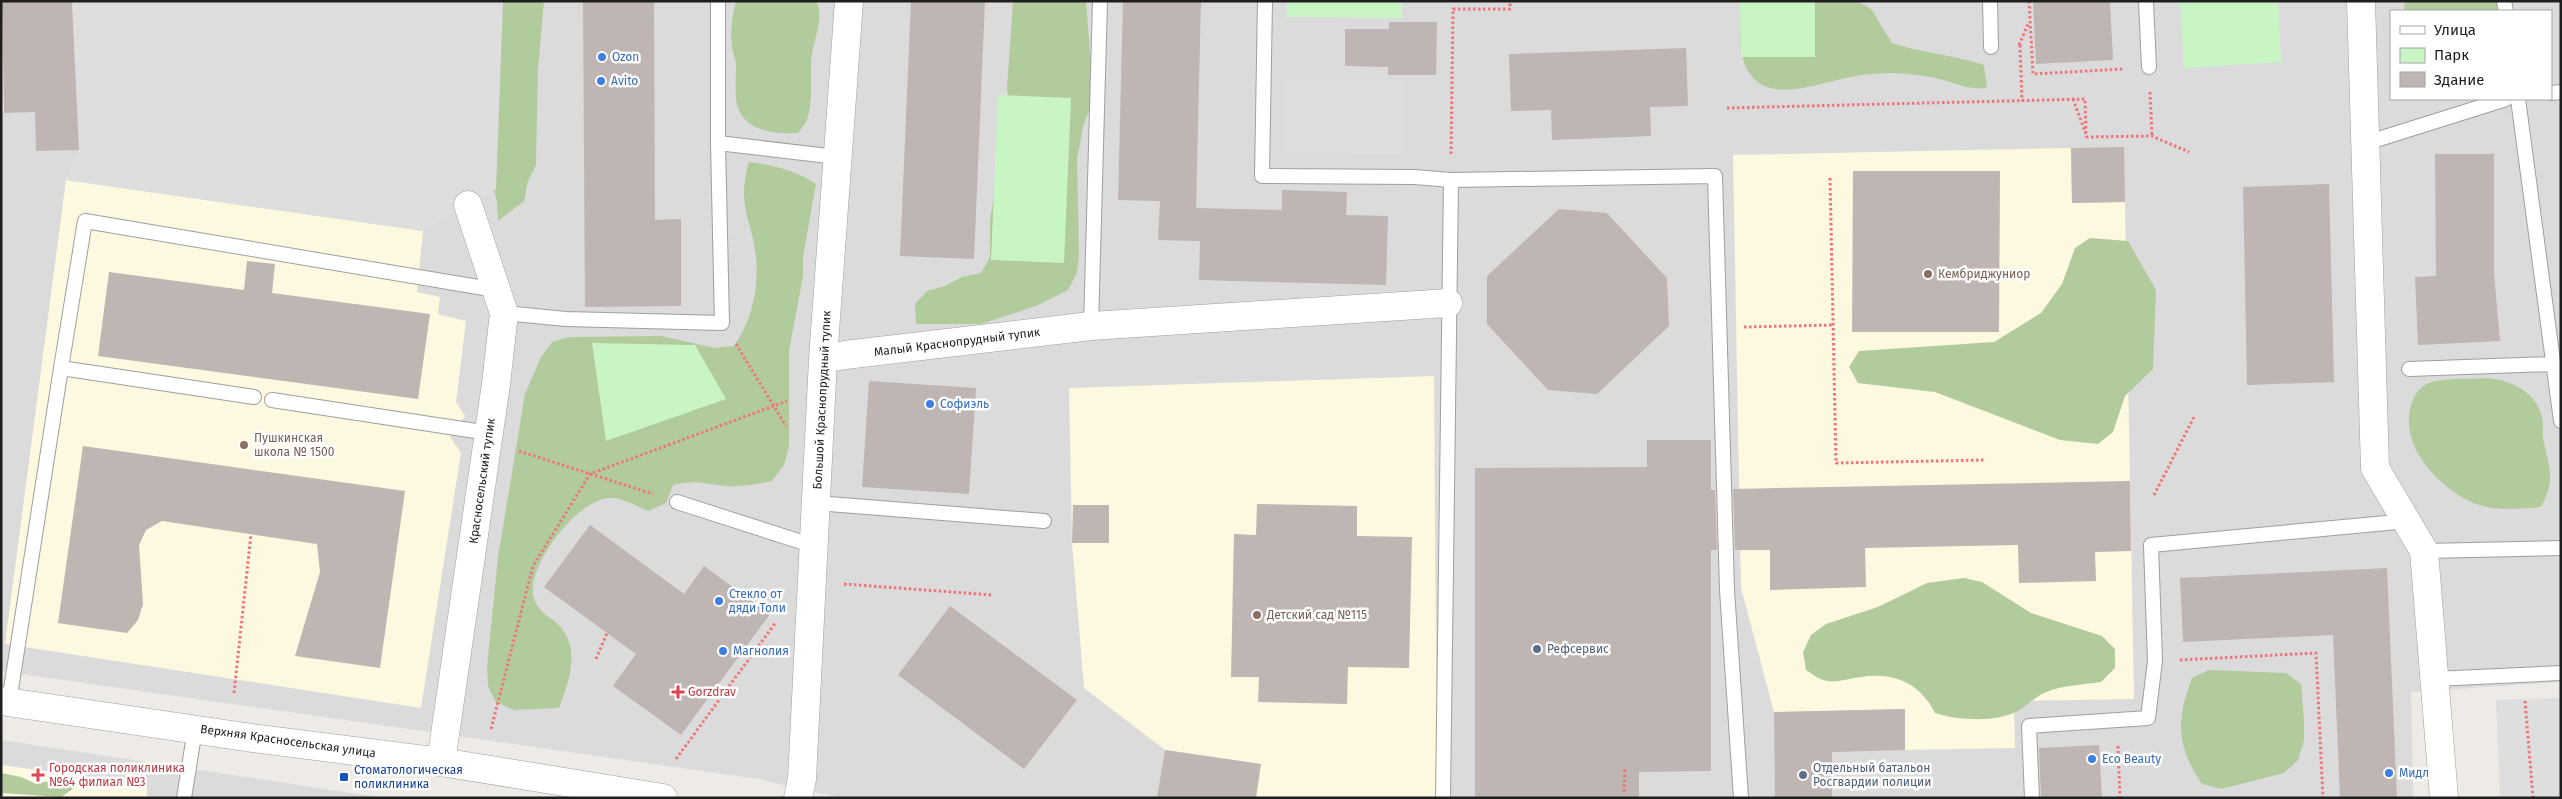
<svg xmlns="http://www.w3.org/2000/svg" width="2562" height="799" viewBox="0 0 2562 799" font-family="'Fira Sans',sans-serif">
<rect width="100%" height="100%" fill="#eeeae5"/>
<path fill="#dcdbdb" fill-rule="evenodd" d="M 503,1 L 2561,1 L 2561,682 L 2411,692 L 2413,798 L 842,798 L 758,779 L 1,671 L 1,113 L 76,110 L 79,150 L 66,180 ZM 2391,11 L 2551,11 L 2551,99 L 2391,99 Z
M 1,740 L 173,766 L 384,798 L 1,798 Z"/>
<path fill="#fdf8e0" d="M 2071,148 L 2072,203 L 2125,202 L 2134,699 L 2014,701 L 2015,748 L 1905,750 L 1904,709 L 1774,712 L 1741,588 L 1733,155 Z
M 66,180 L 423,231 L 417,292 L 440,297 L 438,314 L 466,321 L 456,402 L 465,416 L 450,437 L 461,453 L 421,708 L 5,644 Z
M 1434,376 L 1437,798 L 1255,798 L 1260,764 L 1165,750 L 1084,688 L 1072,543 L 1069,388 Z
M 1,765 L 147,785 L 147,798 L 1,798 Z"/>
<path fill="#b1cb9d" d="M 474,1 L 544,1 L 538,69 L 536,165 L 528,181 L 524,201 L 498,221 L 497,201 L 492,182 Z
M 736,1 L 816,1 C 825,16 814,38 812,54 C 809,75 814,100 807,120 C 805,124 801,129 798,133 C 772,135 739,130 736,98 C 735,87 736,77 736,66 C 736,60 733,54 732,47 C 730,32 732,17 736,1 Z
M 1013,1 L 1086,1 L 1090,53 L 1094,71 L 1091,107 L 1084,123 L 1077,159 L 1079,255 L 1077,273 L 1068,290 L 1036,306 L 981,324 L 916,324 L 915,304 L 927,291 L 945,286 L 962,277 L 981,273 L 990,257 L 990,220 L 1009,107 L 1007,88 Z
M 1741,1 L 1857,1 L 1871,9 L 1892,43 C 1922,53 1954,55 1984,65 L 1987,88 C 1969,89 1966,87 1950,82 C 1933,76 1911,74 1893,73 C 1880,73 1864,74 1851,77 C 1813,84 1755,111 1742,55 C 1738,37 1743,19 1741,1 Z
M 2405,1 L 2496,1 L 2499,11 L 2404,11 Z
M 749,162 C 773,165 796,170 816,184 L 803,257 L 803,276 L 789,351 L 789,446 L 784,465 L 772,481 C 757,484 743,487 728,486 C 704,484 698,479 673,485 L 666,503 L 648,511 C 638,507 623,498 612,498 C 580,496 528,563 533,595 C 536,608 543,613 553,620 C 583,643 570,679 559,708 L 514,710 L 496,702 L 488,686 L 487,667 L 498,557 L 525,394 L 541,357 L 552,342 L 569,337 L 661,336 L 715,348 L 734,346 C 752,320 759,289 756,257 C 752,217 736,207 749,162 Z
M 2090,238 L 2128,241 L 2156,290 L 2153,369 L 2125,396 L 2113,432 L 2098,444 L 2060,440 L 1935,392 L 1858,383 L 1849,367 L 1859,351 L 1994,342 L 2041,313 L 2062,284 L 2075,248 Z
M 2486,378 C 2510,380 2536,391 2542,417 C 2544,423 2542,430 2543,437 C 2548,467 2557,477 2541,507 C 2516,509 2490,512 2467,500 C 2433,482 2398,442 2412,402 C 2415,394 2421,386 2429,383 C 2440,378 2473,379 2486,378 Z
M 1964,578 L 1982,582 L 2031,613 L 2102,636 L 2115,649 L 2115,668 L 2101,682 C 2082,685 2062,685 2044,693 C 2033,698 2023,710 2011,714 C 1989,722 1957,720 1935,713 C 1920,683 1894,672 1861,677 C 1849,678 1836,684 1823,680 C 1817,678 1811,673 1806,670 L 1803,652 L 1811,635 L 1826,624 L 1878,607 L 1927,583 Z
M 2209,670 L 2286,673 L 2301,684 L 2304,721 L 2304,740 L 2298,760 L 2284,773 L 2221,789 L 2202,784 C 2176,745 2176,721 2192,678 Z
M 1,773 L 21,777 L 36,784 L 58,779 L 77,786 L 61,797 L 1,793 Z"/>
<path fill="#c9f5c5" d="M 1287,1 L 1402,1 L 1402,18 L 1286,17 Z
M 1740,1 L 1815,1 L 1815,57 L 1741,57 Z
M 2180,1 L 2278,1 L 2281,62 L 2184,68 Z
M 998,95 L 1071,98 L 1064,263 L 991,260 Z
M 592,343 L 695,345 L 726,399 L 606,441 Z"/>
<path fill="#dedede" d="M 72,1 L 503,1 L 496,189 L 423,231 L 66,180 L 79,150 Z
M 1286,80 L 1403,80 L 1402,155 L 1286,154 Z
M 2561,698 L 2561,798 L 2500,798 L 2496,700 Z"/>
<path fill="#bfb5b2" d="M 2,1 L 72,1 L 79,150 L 36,151 L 35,112 L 4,113 Z
M 583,1 L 654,1 L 655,220 L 681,219 L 681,306 L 585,307 Z
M 911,1 L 985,1 L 974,259 L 900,256 Z
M 1123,1 L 1201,1 L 1196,208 L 1282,210 L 1282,190 L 1347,192 L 1346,215 L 1388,216 L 1386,285 L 1199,280 L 1200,241 L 1158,240 L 1160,201 L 1118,200 Z
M 2033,1 L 2110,1 L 2113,60 L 2036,64 Z
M 1389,22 L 1437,22 L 1436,75 L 1388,75 L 1388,67 L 1345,66 L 1345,29 L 1389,29 Z
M 1686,48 L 1688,106 L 1650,107 L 1651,136 L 1552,140 L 1551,110 L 1511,111 L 1509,54 Z
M 2124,147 L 2125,202 L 2072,203 L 2071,148 Z
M 2435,154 L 2494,154 L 2494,273 L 2500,341 L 2418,345 L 2415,277 L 2436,276 Z
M 1853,171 L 2000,171 L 1999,332 L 1852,332 Z
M 2329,184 L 2334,382 L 2247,385 L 2243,187 Z
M 1559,209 L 1607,213 L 1667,278 L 1669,326 L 1597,394 L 1548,390 L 1487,324 L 1487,276 Z
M 247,261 L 275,264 L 272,293 L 430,314 L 418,399 L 98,356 L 109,272 L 244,290 Z
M 869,381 L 976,388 L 969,494 L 862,487 Z
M 1647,440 L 1711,440 L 1711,490 L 1715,490 L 1717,550 L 1711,550 L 1711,771 L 1639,772 L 1639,798 L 1475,798 L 1475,468 L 1647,467 Z
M 83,446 L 405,491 L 380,668 L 295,656 L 320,572 L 317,544 L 162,521 L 146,530 L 139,545 L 143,604 L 138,620 L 127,633 L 58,623 Z
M 2130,481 L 2131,551 L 2095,552 L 2096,581 L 2019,583 L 2018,545 L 1865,548 L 1866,587 L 1770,590 L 1770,550 L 1735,550 L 1733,489 Z
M 1257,504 L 1357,506 L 1357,536 L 1412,537 L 1409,668 L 1348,667 L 1347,704 L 1258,702 L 1259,677 L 1231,677 L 1234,534 L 1256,535 Z
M 1073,505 L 1109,505 L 1109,543 L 1072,543 Z
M 590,525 L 684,594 L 704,566 L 770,614 L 681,735 L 613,686 L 636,654 L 544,587 Z
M 2387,568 L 2397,798 L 2340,798 L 2333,635 L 2183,642 L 2180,578 Z
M 950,606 L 1077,700 L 1024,769 L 898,675 Z
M 1905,709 L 1905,750 L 1832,752 L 1832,798 L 1775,798 L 1774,712 Z
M 2099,745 L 2102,798 L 2041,798 L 2039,748 Z
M 1165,750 L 1261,764 L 1256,798 L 1157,798 Z"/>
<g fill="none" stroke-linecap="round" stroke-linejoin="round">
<g stroke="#9f9f9f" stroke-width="16">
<path id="service" d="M 718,1 L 718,143
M 1265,1 L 1262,176 L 1414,177 L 1451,180 L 1715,176 L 1727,590 L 1741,798
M 1990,1 L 1991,47
M 2146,1 L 2149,67
M 2504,1 L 2506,11
M 2551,93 L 2561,92
M 2518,99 L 2561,421
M 2366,143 L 2506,99
M 504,313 L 566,319 L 722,323 L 718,143 L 837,157
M 1091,326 L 1100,1
M 61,368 L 85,221 L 496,290
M 2409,369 L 2552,364
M 272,400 L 489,433
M 677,502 L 814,546
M 816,503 L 1044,521
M 2424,551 L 2561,548
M 2434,679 L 2561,673
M 9,702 L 61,368 L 254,397
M 184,798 L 195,729
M 1443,798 L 1451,180
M 2032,798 L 2029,726 L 2148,718 L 2155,661 L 2151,545 L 2408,521"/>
</g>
<g stroke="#9f9f9f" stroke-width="29">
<path id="minor" d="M 2361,1 L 2375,468 L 2424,551 L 2444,798
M 823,359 L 845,355 L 1091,326 L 1448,303
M 441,762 L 496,384 L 504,313 L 468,205
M 798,798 L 802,779 L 823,359 L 849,1"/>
</g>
<g stroke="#9f9f9f" stroke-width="29">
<path id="tertiary" d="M 1,701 L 252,738 L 441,762 L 663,798"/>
</g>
<path stroke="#f0757b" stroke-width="3" stroke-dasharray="2.5 2.5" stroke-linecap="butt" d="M 2029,1 L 2033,74 L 2123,69
M 2019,45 L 2028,24
M 2020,45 L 2022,101
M 2150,92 L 2152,136
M 2073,99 L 2086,134
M 1727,108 L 2085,99 L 2086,137
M 2086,137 L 2152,136 L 2189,152
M 1451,154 L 1453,9 L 1510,9 L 1510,1
M 1830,178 L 1836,463 L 1985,460
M 1744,327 L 1834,325
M 736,344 L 786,426
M 519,451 L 653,494
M 2154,495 L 2195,415
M 844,584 L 992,595
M 596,659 L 607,633
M 2180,660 L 2316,653 L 2323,798
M 234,693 L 251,534
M 2525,701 L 2533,798
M 491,729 L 533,566 L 590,474 L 787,401
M 2118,746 L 2120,798
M 676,759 L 776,622
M 1624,792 L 1625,767"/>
<use href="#service" stroke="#fff" stroke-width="14"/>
<use href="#minor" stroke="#fff" stroke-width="28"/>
<use href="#tertiary" stroke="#fff" stroke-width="28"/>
</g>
<g fill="#3f7fe0" stroke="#fff" stroke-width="2">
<circle cx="602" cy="57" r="5"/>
<circle cx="601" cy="81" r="5"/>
<circle cx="930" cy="404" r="5"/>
<circle cx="719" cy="601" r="5"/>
<circle cx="723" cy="651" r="5"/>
<circle cx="2092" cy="759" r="5"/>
<circle cx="2389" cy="773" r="5"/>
</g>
<g fill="#8d6e63" stroke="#fff" stroke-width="2">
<circle cx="1928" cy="274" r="5"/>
<circle cx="244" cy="445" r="5"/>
<circle cx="1257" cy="615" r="5"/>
</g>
<g fill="#5c6f8a" stroke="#fff" stroke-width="2">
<circle cx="1537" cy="649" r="5"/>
<circle cx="1803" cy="775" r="5"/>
</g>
<g fill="#e0444e" stroke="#fff" stroke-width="2">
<path d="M675.5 684.5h5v5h5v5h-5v5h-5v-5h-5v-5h5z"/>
<path d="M35.5 767.5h5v5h5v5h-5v5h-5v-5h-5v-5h5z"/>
</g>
<rect fill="#1a4fb4" stroke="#fff" stroke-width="2" x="339" y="772" width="10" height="10" rx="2.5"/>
<g text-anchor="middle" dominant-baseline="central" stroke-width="5" stroke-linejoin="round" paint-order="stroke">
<g font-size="12" fill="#366cbe" stroke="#fff" text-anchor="start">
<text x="612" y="57">Ozon</text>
<text x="611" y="81">Avito</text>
<text x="940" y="404">Софиэль</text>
<text x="729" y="594">Стекло от<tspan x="729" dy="14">дяди Толи</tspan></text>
<text x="733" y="651">Магнолия</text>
<text x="2102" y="759">Eco Beauty</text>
<text x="2399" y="773">Мидл</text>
</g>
<g font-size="12" fill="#785e54" stroke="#fff" text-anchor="start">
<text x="1938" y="274">Кембриджуниор</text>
<text x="254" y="438">Пушкинская<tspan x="254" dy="14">школа № 1500</tspan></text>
<text x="1267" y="615">Детский сад №115</text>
</g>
<g font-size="12" fill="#1e1e1e" stroke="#fff">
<text transform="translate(957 342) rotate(-7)">Малый Краснопрудный тупик</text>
<text transform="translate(822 400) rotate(-87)">Большой Краснопрудный тупик</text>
<text transform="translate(482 481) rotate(-82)">Красносельский тупик</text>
<text transform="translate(288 741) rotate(8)">Верхняя Красносельская улица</text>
</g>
<g font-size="12" fill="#4e5e75" stroke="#fff" text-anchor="start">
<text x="1547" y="649">Рефсервис</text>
<text x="1813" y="768">Отдельный батальон<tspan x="1813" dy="14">Росгвардии полиции</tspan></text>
</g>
<g font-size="12" fill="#be3a42" stroke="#fff" text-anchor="start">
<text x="688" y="692">Gorzdrav</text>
<text x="49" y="768">Городская поликлиника<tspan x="49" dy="14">№64 филиал №3</tspan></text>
</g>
<g font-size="12" fill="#164399" stroke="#fff" text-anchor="start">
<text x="354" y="770">Стоматологическая<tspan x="354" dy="14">поликлиника</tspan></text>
</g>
</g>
<rect width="2562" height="799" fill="none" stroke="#1e1e1e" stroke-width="5"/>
<rect x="2390" y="10" width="162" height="90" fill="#ffffff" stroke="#a5a5a5"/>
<rect x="2400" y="26" width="25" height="8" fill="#ffffff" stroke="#a5a5a5"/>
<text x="2434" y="35" font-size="15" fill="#1e1e1e">Улица</text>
<rect x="2400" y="48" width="25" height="15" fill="#c9f5c5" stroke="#a5a5a5"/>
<text x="2434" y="60" font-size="15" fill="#1e1e1e">Парк</text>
<rect x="2400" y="72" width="25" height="15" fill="#bfb5b2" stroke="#a5a5a5"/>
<text x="2434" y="85" font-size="15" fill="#1e1e1e">Здание</text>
</svg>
